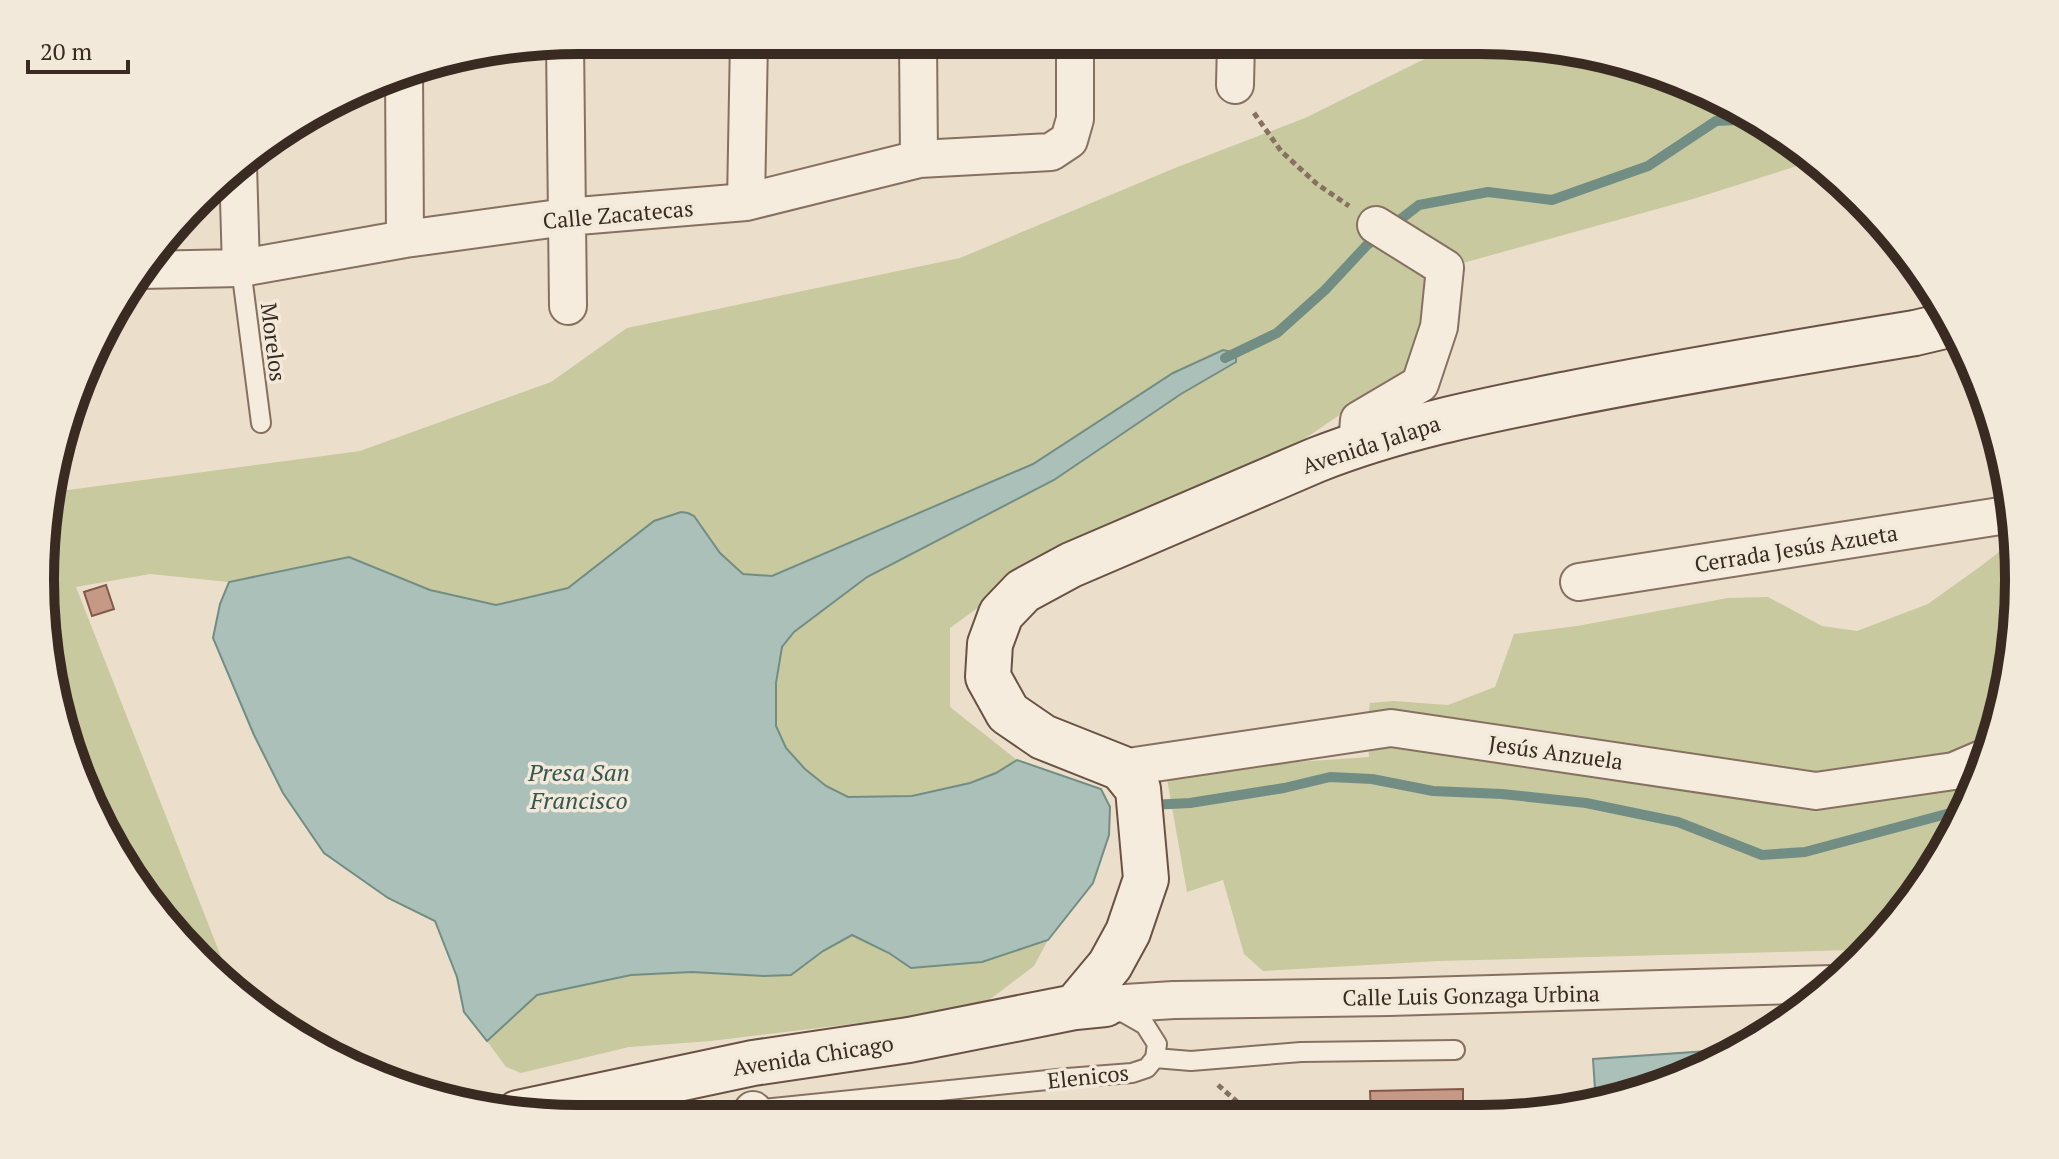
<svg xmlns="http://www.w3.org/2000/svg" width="2059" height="1159" viewBox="0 0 2059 1159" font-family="'PT Serif',serif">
<rect width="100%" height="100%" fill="#ebdecb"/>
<path fill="#c8c99f" d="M 1478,41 L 1514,41 L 1620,59 L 1750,113 L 1816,160 L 1693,199 L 1445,268 L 1410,367 L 1291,448 L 1027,572 L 950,628 L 950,707 L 1017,760 L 996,773 L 970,783 L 912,796 L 848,797 L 826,786 L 805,769 L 785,748 L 776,726 L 776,683 L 782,647 L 794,632 L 867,577 L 1055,480 L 1181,394 L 1236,363 L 1173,373 L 1033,464 L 772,576 L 743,575 L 720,553 L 694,516 L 654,521 L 568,588 L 496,605 L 430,590 L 349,557 L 229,582 L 150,574 L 76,587 L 231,982 L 174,935 L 81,786 L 41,614 L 53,492 L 360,451 L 551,382 L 627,328 L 960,258 L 1175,168 L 1305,118 L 1453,45 Z
M 2017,538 L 2014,650 L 1990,753 L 1946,850 L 1873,945 L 1855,950 L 1439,961 L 1263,971 L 1244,954 L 1223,880 L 1187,892 L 1167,779 L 1281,763 L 1369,757 L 1367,724 L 1370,703 L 1393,701 L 1448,705 L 1495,687 L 1514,634 L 1577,626 L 1728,598 L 1768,597 L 1822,626 L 1857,631 L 1928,604 L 1981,566 Z
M 852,935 L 889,953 L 912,968 L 982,962 L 1048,940 L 1034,966 L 989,1000 L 952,1012 L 711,1041 L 629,1047 L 521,1073 L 506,1067 L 487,1041 L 537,995 L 631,975 L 692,972 L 764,976 L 791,975 L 823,951 Z
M 654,1110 L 753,1110 L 753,1117 L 651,1118 Z"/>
<path fill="#abc0b8" stroke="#728e84" stroke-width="2" d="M 1223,350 L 1236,353 L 1236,362 L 1181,394 L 1054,480 L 867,577 L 794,632 L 782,647 L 776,683 L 776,726 L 786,748 L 805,769 L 826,786 L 848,797 L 912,796 L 970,783 L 996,773 L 1017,760 L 1101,789 L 1110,807 L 1109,835 L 1093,883 L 1048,940 L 982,962 L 911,968 L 889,953 L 852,935 L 823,951 L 791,975 L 764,976 L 692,972 L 631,975 L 537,995 L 487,1041 L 464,1012 L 457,977 L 435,921 L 388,898 L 324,853 L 283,793 L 254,735 L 213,638 L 220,604 L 229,582 L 349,557 L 430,590 L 496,605 L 568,588 L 654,521 L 681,512 L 688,513 L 694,516 L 720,553 L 743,574 L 772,576 L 1033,464 L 1173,373 Z
M 1737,1049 L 1653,1090 L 1596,1104 L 1593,1059 Z"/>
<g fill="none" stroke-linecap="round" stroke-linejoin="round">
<path stroke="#728e84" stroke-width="10" d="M 1393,225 L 1419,205 L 1488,192 L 1552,200 L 1648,166 L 1716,121 L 1759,119
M 1225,358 L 1277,333 L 1325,290 L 1367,245 L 1380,235
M 1150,805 L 1190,803 L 1284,788 L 1330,777 L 1372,779 L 1433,791 L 1502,794 L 1586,803 L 1678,822 L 1762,855 L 1805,852 L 1965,809"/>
</g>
<path fill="#c59985" stroke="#835a49" stroke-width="2" d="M 106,585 L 114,609 L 92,616 L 84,592 Z
M 1463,1089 L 1463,1115 L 1371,1115 L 1370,1091 Z
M 643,1113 L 642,1118 L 587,1118 L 587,1116 Z"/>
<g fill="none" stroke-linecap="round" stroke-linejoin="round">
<g stroke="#867161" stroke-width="22">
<path id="lane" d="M 241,268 L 261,423
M 1155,1058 L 1191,1061 L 1301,1052 L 1455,1050
M 753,1110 L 1067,1078 L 1132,1073 L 1147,1068 L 1155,1058 L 1157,1044 L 1145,1025 L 1117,1009"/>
</g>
<g stroke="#867161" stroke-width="40">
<path id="street" d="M 918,40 L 919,159
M 565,42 L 568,306
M 404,70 L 405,239
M 1235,85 L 1236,41
M 238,165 L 241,268
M 746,202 L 749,40
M 140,270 L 241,268 L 405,239 L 566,217 L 746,202 L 919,159 L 1051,152 L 1069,140 L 1075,119 L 1075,41
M 1357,444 L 1359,420 L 1420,384 L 1439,327 L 1445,268 L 1376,225
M 1579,582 L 2013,514
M 1121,768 L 1391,728 L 1816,791 L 1954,771 L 1989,756
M 1109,1004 L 1174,1000 L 1389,997 L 1833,984
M 753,1110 L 753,1117"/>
</g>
<g stroke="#695243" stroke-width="48">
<path id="secondary" d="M 1075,1007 L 1110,965 L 1128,932 L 1146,879 L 1138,789 L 1121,768 L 1043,737 L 1008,713 L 988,677 L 990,644 L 1001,614 L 1023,591 L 1071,565 L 1316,460 C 1397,428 1483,411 1568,394 C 1683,371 1799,352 1915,333 L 1953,324
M 518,1113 L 753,1063 L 909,1040 L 1075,1007 L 1105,1004"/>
</g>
<path stroke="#867161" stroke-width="5" stroke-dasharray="6 4" stroke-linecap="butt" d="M 1254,113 L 1281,151 L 1317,184 L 1349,206
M 248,996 L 250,993
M 1218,1085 L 1252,1115
M 1068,1101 L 1069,1116"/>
<use href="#lane" stroke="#f6ecde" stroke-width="18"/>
<use href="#street" stroke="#f6ecde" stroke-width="36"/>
<use href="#secondary" stroke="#f6ecde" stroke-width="44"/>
</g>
<g text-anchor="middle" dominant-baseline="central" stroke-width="7" stroke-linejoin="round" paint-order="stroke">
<g font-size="22" fill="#392b22" stroke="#f3e9da">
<text transform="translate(618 214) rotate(-5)">Calle Zacatecas</text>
<text transform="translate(274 342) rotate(83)">Morelos</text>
<text transform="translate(1371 444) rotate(-18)">Avenida Jalapa</text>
<text transform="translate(1796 548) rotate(-9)">Cerrada Jesús Azueta</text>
<text transform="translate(1556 752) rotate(8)">Jesús Anzuela</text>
<text transform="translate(1471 995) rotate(-1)">Calle Luis Gonzaga Urbina</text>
<text transform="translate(813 1055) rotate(-9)">Avenida Chicago</text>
<text transform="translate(1088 1076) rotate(-6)">Elenicos</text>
</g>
<g font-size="24" font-style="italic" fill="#335751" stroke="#f3e9da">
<text x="579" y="772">Presa San<tspan x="579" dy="28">Francisco</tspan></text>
</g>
</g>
<path d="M0 0H2059V1159H0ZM579 54H1480A525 525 0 0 1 2005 579V580A525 525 0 0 1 1480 1105H579A525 525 0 0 1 54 580V579A525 525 0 0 1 579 54Z" fill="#f3e9da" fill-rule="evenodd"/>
<path fill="none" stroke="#392b22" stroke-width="10" d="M579 54H1480A525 525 0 0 1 2005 579V580A525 525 0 0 1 1480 1105H579A525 525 0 0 1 54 580V579A525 525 0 0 1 579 54Z"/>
<path d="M28 60v12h100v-12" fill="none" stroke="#392b22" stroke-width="4"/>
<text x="40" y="60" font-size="24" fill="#392b22" stroke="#f3e9da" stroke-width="6" paint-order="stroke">20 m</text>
</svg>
